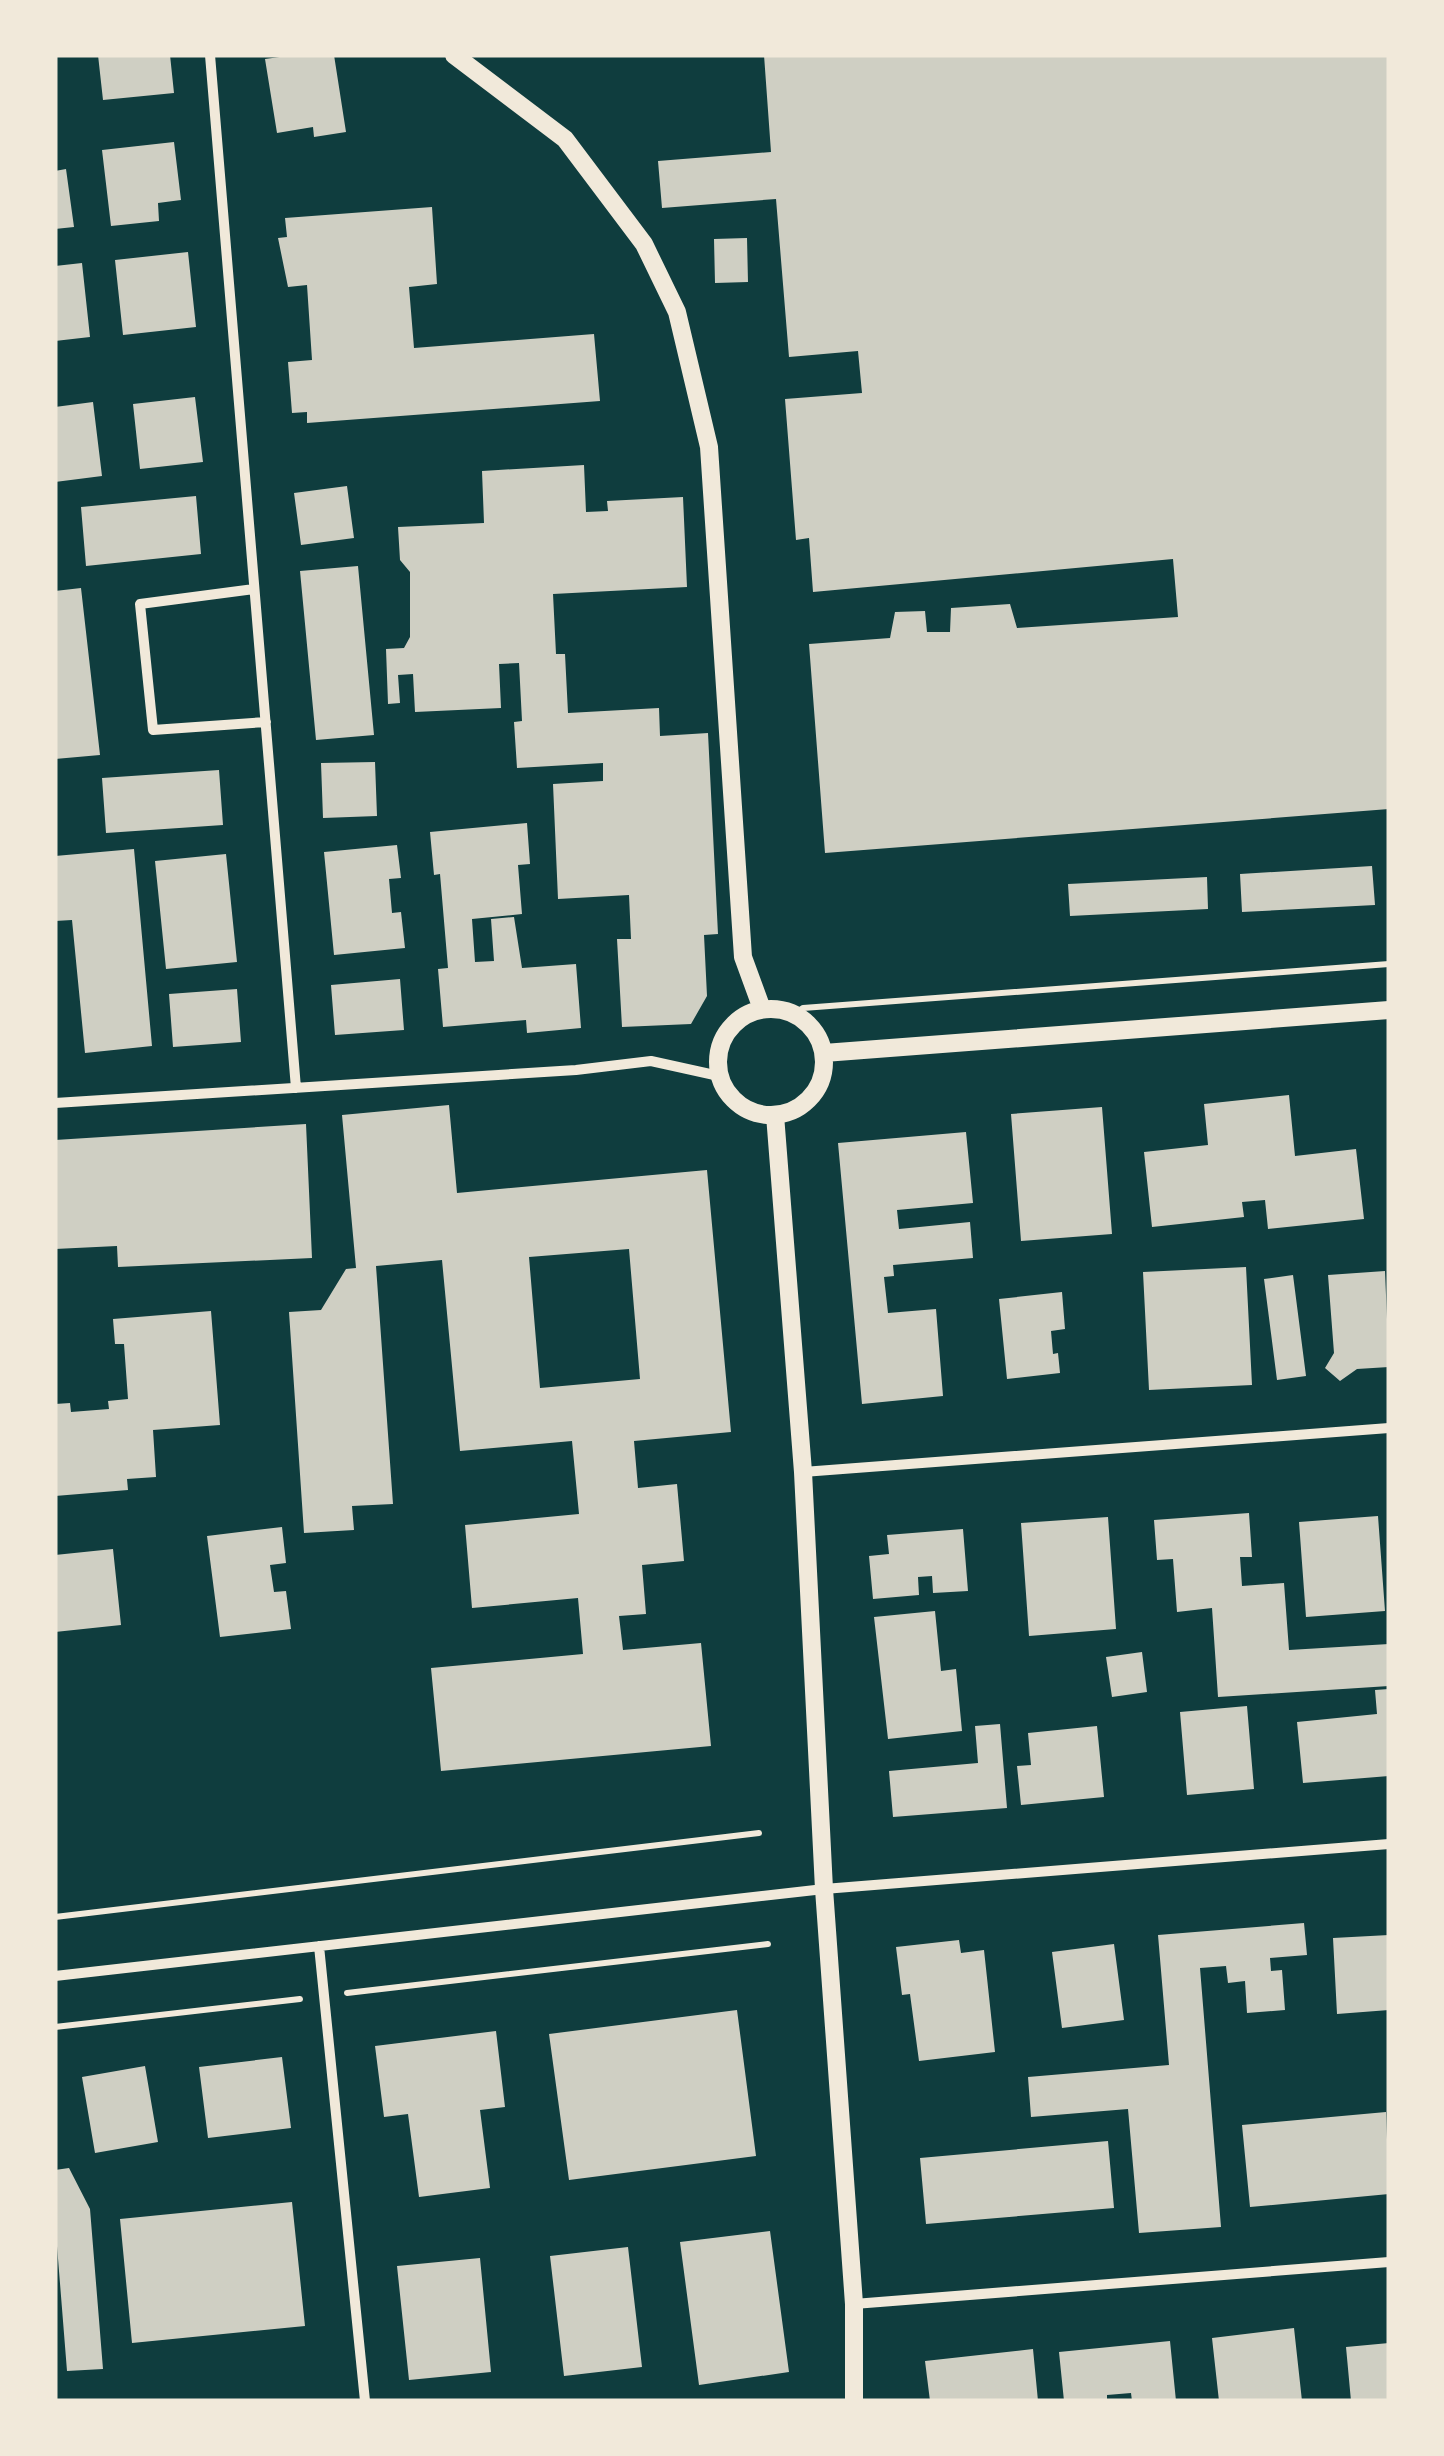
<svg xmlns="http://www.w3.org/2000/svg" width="1444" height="2456" viewBox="0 0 1444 2456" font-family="Poppins,sans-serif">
<rect width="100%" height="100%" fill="#0f3d3e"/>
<path fill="#cfcfc3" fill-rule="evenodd" d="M 98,55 L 170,55 L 174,93 L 103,100 Z
M 294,55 L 334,55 L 346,132 L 314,137 L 313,127 L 277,133 L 265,59 Z
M 764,55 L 1389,55 L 1389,809 L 825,853 L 809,644 L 890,638 L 895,612 L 925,611 L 927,632 L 950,632 L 951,608 L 1010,604 L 1017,628 L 1178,617 L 1173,559 L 813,592 L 809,538 L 796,540 L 785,399 L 862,393 L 858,351 L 789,357 L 776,199 L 662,208 L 658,161 L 771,152 Z
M 174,142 L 181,200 L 158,203 L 159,221 L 111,226 L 102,150 Z
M 66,169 L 74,227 L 55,229 L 55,171 Z
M 432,207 L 437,284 L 409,287 L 414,348 L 594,334 L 600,401 L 307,423 L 307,412 L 292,413 L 288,362 L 312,360 L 307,285 L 288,287 L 278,238 L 287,237 L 285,218 Z
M 747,238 L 748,282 L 715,283 L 714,239 Z
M 188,252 L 196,327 L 123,335 L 115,260 Z
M 82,263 L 90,337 L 55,341 L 55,266 Z
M 195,397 L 203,462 L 140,469 L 133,404 Z
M 93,402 L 102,476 L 55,482 L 55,407 Z
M 584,465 L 586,512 L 608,511 L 607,501 L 683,497 L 687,587 L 553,594 L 556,654 L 565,654 L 568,713 L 659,708 L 660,736 L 708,733 L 718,934 L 704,935 L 707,996 L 691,1024 L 622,1027 L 617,939 L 631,939 L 629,895 L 558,899 L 553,784 L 603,781 L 603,763 L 517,768 L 514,722 L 522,721 L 519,663 L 499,664 L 501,708 L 415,712 L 413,674 L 398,675 L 400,703 L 388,704 L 386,649 L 404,648 L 410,637 L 410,572 L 400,560 L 398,527 L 484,523 L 482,471 Z
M 347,486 L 354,538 L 301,545 L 294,493 Z
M 196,496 L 201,554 L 86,566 L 81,507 Z
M 358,566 L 374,735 L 316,740 L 300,571 Z
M 81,588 L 100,755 L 55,759 L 55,591 Z
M 375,762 L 377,816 L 323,818 L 321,763 Z
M 219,770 L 223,825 L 106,833 L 102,778 Z
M 527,823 L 530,864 L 518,865 L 522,914 L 472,919 L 475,962 L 494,961 L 491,919 L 514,917 L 522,968 L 576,964 L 581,1028 L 527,1033 L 526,1020 L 443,1027 L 438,969 L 448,968 L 440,874 L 434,875 L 430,832 Z
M 397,845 L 401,878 L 389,879 L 392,913 L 401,912 L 405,948 L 334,955 L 324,852 Z
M 134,849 L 152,1046 L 85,1053 L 72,920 L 55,921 L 55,856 Z
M 226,854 L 237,962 L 166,969 L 155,861 Z
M 1372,866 L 1375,905 L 1242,912 L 1240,874 Z
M 1207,877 L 1208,909 L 1070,916 L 1068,884 Z
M 400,979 L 404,1030 L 335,1035 L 331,985 Z
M 237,989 L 241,1042 L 173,1047 L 169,994 Z
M 1289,1095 L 1295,1156 L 1356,1149 L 1364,1219 L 1268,1229 L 1265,1200 L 1242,1202 L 1244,1217 L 1152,1227 L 1144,1152 L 1208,1145 L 1204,1104 Z
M 449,1105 L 457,1193 L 707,1170 L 731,1432 L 634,1441 L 638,1488 L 677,1484 L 684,1561 L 642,1565 L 646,1614 L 619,1616 L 623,1650 L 701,1643 L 711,1746 L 441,1771 L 431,1668 L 583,1654 L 578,1598 L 472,1608 L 465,1525 L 579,1514 L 572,1441 L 460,1451 L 442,1260 L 376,1266 L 393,1504 L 352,1506 L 354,1530 L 304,1533 L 289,1312 L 321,1310 L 346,1269 L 356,1268 L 342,1115 ZM 629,1249 L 640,1379 L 540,1388 L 529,1257 Z
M 1102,1107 L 1112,1234 L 1021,1241 L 1011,1114 Z
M 306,1124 L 312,1258 L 118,1267 L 117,1246 L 55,1249 L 55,1140 Z
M 966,1132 L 973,1203 L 897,1210 L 899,1229 L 970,1222 L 973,1258 L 893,1265 L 894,1276 L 884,1277 L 888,1313 L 936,1309 L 943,1396 L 862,1404 L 838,1143 Z
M 1246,1267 L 1252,1385 L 1149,1390 L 1143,1272 Z
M 1385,1271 L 1389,1367 L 1357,1369 L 1340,1381 L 1325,1368 L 1334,1353 L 1328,1275 Z
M 1293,1275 L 1306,1376 L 1277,1380 L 1264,1279 Z
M 1062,1292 L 1065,1329 L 1051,1331 L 1053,1354 L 1058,1353 L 1060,1373 L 1007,1379 L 999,1299 Z
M 211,1311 L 220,1425 L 153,1430 L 156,1477 L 127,1479 L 128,1490 L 55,1496 L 55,1404 L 70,1403 L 71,1412 L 109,1409 L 108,1401 L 128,1399 L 124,1344 L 115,1344 L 113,1319 Z
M 1249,1513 L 1252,1557 L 1240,1557 L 1242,1586 L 1284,1583 L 1289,1650 L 1389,1644 L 1389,1686 L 1218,1697 L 1212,1608 L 1177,1612 L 1173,1559 L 1157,1560 L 1154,1520 Z
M 1378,1516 L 1385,1611 L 1306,1617 L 1299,1522 Z
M 1108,1517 L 1116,1629 L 1029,1636 L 1021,1523 Z
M 282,1527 L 286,1563 L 270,1565 L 274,1592 L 286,1591 L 291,1629 L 220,1637 L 207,1536 Z
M 963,1529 L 968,1591 L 933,1593 L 932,1576 L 918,1577 L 919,1595 L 873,1599 L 869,1556 L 889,1554 L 887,1535 Z
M 113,1549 L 121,1625 L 55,1632 L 55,1555 Z
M 935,1611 L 941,1671 L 956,1669 L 962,1731 L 888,1739 L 874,1617 Z
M 1142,1652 L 1147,1692 L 1112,1697 L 1106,1657 Z
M 1389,1689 L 1389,1776 L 1303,1783 L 1297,1722 L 1377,1714 L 1375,1690 Z
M 1247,1706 L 1254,1789 L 1187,1795 L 1180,1712 Z
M 1000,1724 L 1007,1808 L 893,1817 L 889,1771 L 978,1763 L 975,1726 Z
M 1097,1726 L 1104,1797 L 1021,1805 L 1017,1766 L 1031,1765 L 1028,1733 Z
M 1304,1923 L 1307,1955 L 1270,1958 L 1271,1971 L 1282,1970 L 1285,2010 L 1247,2013 L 1245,1981 L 1228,1983 L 1226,1966 L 1200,1968 L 1221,2227 L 1139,2233 L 1128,2109 L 1031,2117 L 1028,2077 L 1169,2065 L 1158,1935 Z
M 1389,1935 L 1389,2010 L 1337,2014 L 1333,1938 Z
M 959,1940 L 961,1953 L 984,1950 L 995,2052 L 919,2061 L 910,1994 L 902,1995 L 896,1947 Z
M 1114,1944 L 1124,2020 L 1062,2028 L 1052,1952 Z
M 737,2010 L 756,2156 L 569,2180 L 549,2034 Z
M 496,2031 L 505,2107 L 480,2110 L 490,2188 L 419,2197 L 408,2114 L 384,2117 L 375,2046 Z
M 282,2057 L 291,2128 L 208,2138 L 199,2067 Z
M 145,2066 L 158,2142 L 95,2153 L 82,2077 Z
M 1386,2112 L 1389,2194 L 1250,2207 L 1242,2125 Z
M 1108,2141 L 1114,2208 L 926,2224 L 920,2158 Z
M 69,2168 L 90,2209 L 103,2369 L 67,2371 L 55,2221 L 55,2170 Z
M 292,2202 L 305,2326 L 132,2343 L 120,2219 Z
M 770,2231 L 789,2372 L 699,2385 L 680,2242 Z
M 628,2247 L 642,2367 L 564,2376 L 550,2256 Z
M 480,2258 L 491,2372 L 409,2380 L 397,2266 Z
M 1294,2328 L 1302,2401 L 1219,2401 L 1212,2338 Z
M 1170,2341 L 1176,2401 L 1132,2401 L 1131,2393 L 1107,2395 L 1107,2401 L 1064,2401 L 1059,2352 Z
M 1389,2343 L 1389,2401 L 1351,2401 L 1346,2347 Z
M 1033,2349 L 1038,2401 L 930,2401 L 925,2361 Z"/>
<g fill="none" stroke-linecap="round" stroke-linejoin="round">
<path stroke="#f1e9da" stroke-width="6" d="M 795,1014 L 803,1008 L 1389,964
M 55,1917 L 759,1833
M 347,1993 L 768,1944
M 55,2027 L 300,1999"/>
<path stroke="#f1e9da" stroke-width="10" d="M 210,55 L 296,1088
M 254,589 L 140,604 L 153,730 L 266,722
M 55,1103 L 576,1070 L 651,1061 L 719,1076
M 803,1472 L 1389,1428
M 319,1946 L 365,2401
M 55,1976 L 824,1889 L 1389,1844
M 854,2304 L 1389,2262"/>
<path stroke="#f1e9da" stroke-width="18" d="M 454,55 L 565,139 L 644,244 L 677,312 L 709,447 L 743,957 L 762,1009
M718 1062a53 53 0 1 1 106 0a53 53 0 1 1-106 0Z
M 824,1053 L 1389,1010
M 775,1115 L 803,1472 L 824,1889 L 854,2304 L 854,2401"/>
</g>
<rect width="1444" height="2456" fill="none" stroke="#f1e9da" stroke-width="115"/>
</svg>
